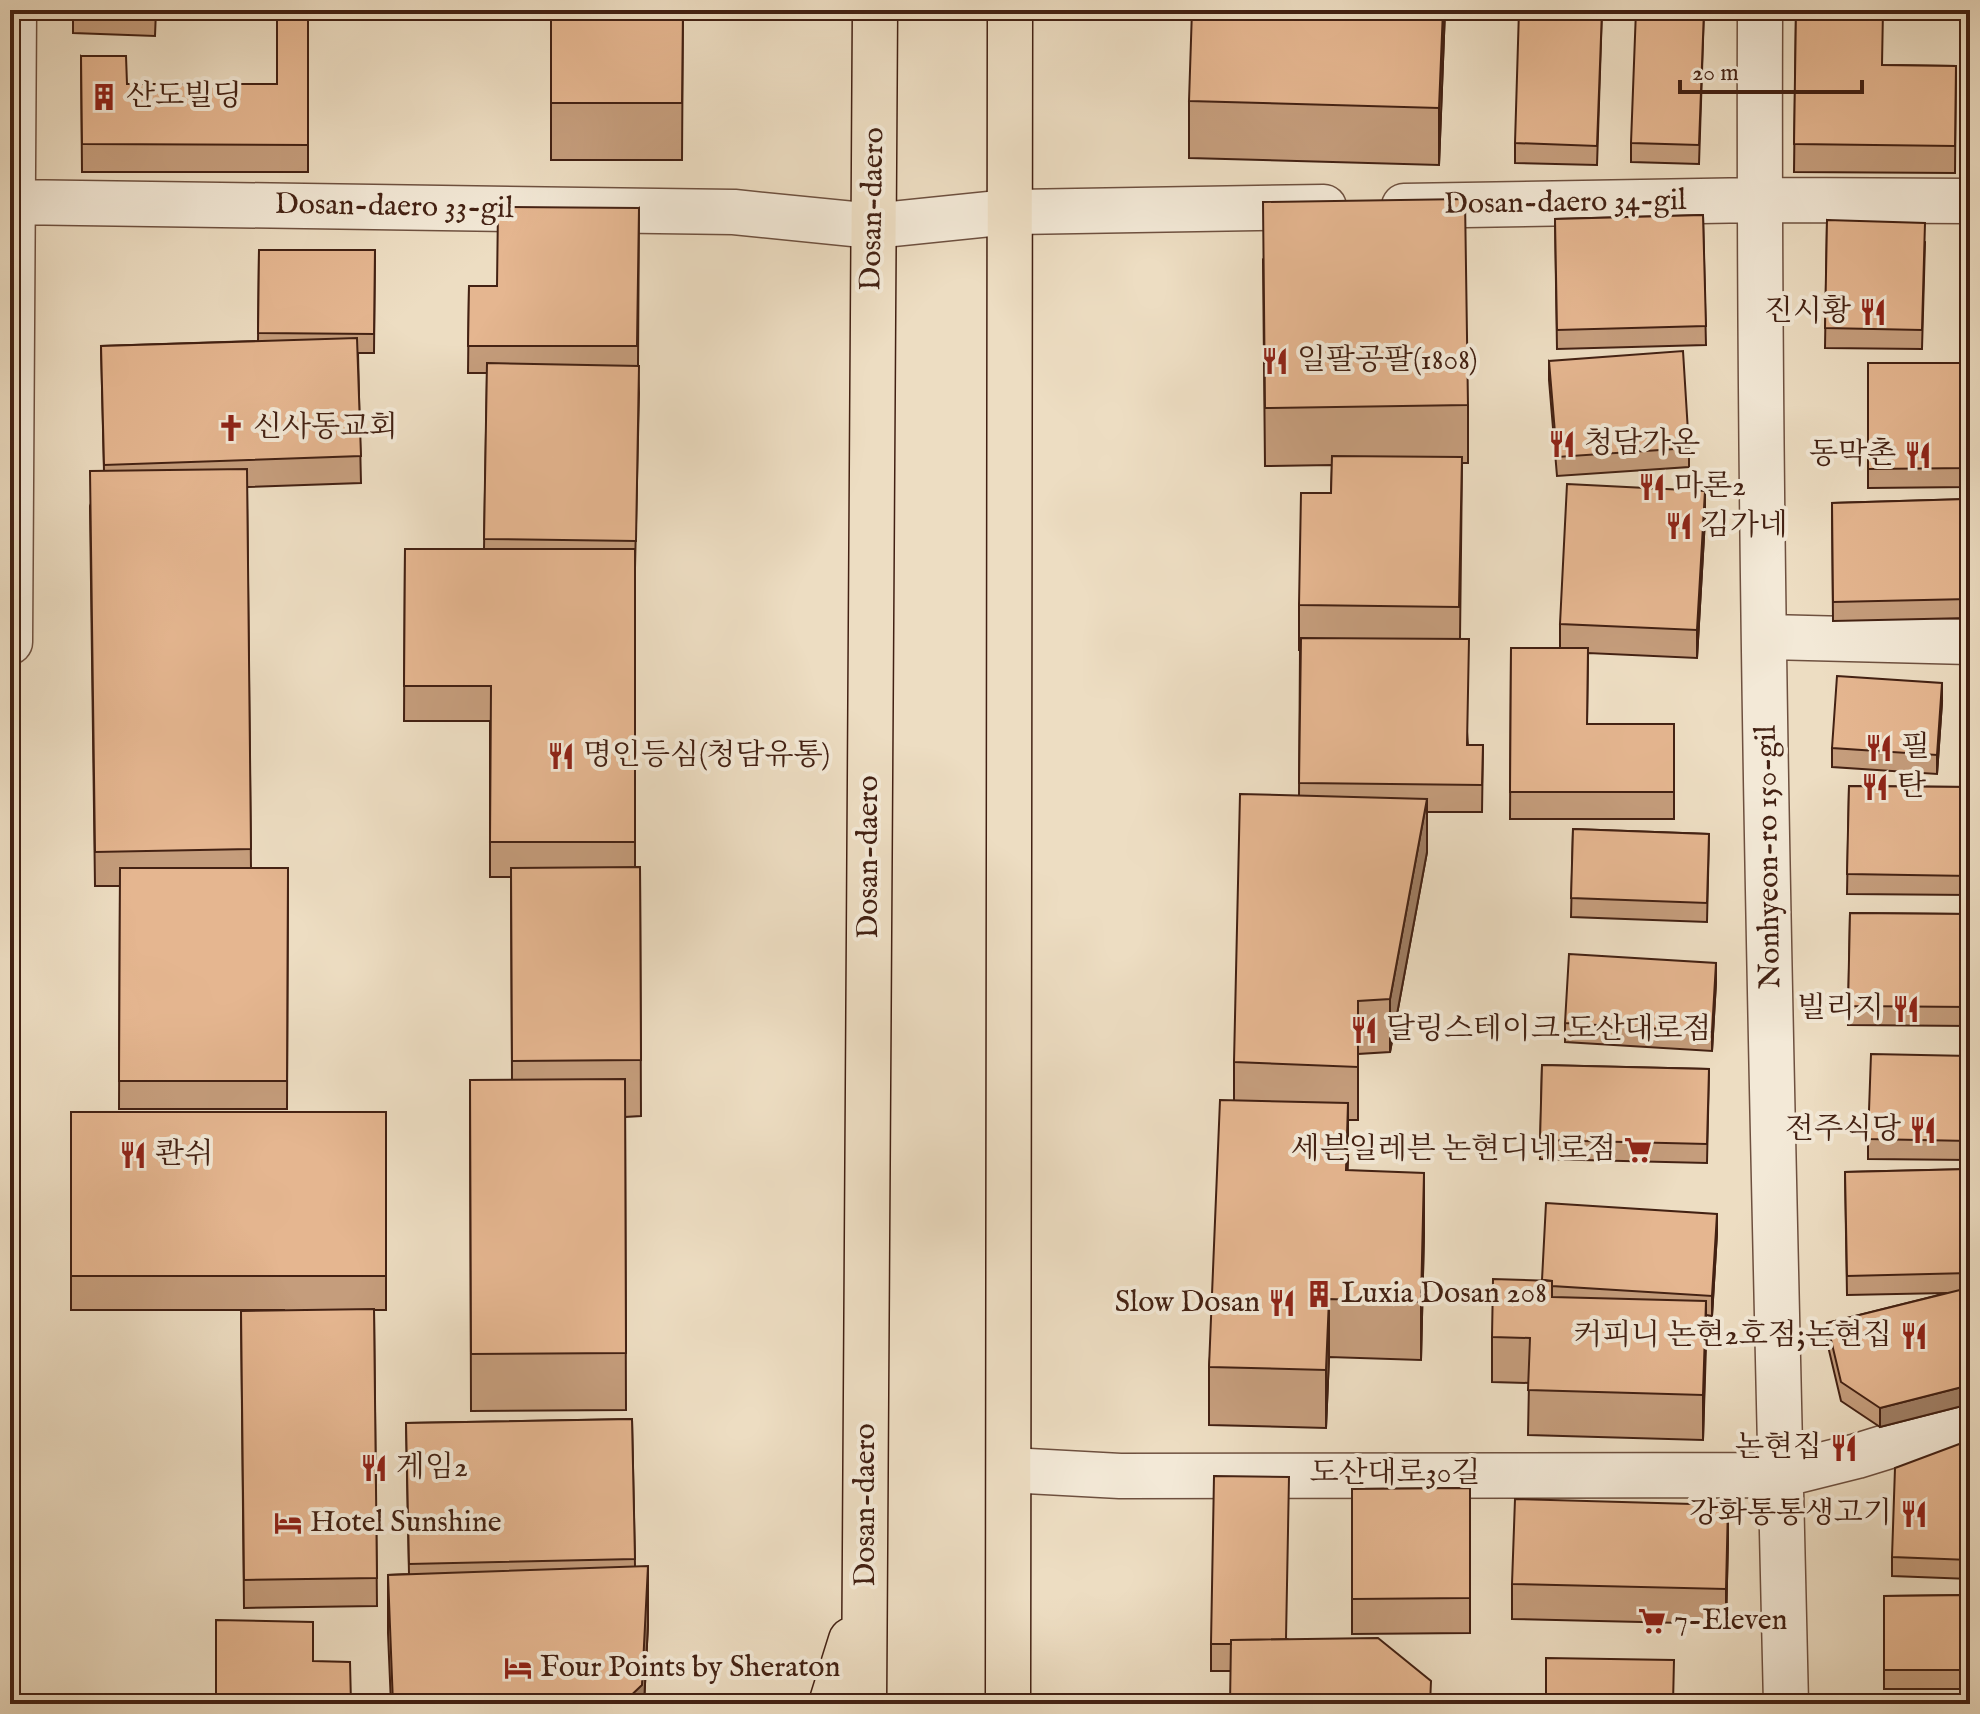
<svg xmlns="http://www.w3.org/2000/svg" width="1980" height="1714" viewBox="0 0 1980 1714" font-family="'IM FELL English','Noto Serif KR',serif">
<rect width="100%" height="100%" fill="#edddc2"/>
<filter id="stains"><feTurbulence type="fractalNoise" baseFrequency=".0025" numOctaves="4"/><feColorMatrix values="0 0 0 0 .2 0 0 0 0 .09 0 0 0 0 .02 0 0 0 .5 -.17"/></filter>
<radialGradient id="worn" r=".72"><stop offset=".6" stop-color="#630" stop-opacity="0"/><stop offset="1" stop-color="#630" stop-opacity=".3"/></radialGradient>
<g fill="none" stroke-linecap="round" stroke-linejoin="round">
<g stroke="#6e503f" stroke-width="47">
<path id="minor" d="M 1760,10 C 1758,575 1773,1140 1786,1704
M 10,202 L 734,212 L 873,226 L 1009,212 L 1324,207
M 1404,206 L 1759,200 L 1970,201
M 1765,637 L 1970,642
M 10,642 L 14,10
M 1009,1470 L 1120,1476 L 1781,1475 L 1857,1456 L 1970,1421"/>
</g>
<g stroke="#432113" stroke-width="47">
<path id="major" d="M 831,1704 L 851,1640
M 864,1704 L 875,10
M 1008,1704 L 1010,10"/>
</g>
<use href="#minor" stroke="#f3e9d7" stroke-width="44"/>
<use href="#major" stroke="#edddc2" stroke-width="44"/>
</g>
<path fill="#c59d7c" stroke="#432113" stroke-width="2" d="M 73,10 L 156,10 L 155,36 L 73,33 Z
M 308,10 L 308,172 L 82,172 L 81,56 L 127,84 L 277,84 Z
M 551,10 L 683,10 L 682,160 L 551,160 Z
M 1445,10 L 1439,165 L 1189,158 L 1189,101 Z
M 1602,10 L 1597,165 L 1515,163 L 1515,143 Z
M 1704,10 L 1699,164 L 1631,162 L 1631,143 Z
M 1796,10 L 1883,65 L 1956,66 L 1955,173 L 1794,172 Z
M 639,208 L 638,366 L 639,393 L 635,568 L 635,867 L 640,867 L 641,1116 L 625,1117 L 626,1410 L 471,1411 L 470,1080 L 512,1080 L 511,877 L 490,877 L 490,721 L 404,721 L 405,549 L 484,549 L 487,373 L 468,373 L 469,286 L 497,286 Z
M 1703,215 L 1706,345 L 1557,349 L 1555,219 Z
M 1827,220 L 1925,242 L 1922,349 L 1825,348 Z
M 259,250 L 375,250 L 374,353 L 358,353 L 361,483 L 247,487 L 251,868 L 288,868 L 287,1109 L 119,1109 L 120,886 L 95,886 L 90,506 L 104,471 L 101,346 L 258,341 Z
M 1263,260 L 1468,405 L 1468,463 L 1462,463 L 1460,639 L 1468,745 L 1483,745 L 1482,812 L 1427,812 L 1427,852 L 1390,1052 L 1358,1054 L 1358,1120 L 1348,1120 L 1347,1170 L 1424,1232 L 1421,1360 L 1329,1357 L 1326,1428 L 1209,1425 L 1209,1367 L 1234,1100 L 1234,1062 L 1299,796 L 1300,650 L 1299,650 L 1299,605 L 1331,493 L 1332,465 L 1265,466 Z
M 1549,361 L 1689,448 L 1689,467 L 1557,476 L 1549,380 Z
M 1868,363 L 1970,363 L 1970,487 L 1868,488 Z
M 1967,499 L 1969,618 L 1833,621 L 1832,503 Z
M 1705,519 L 1697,658 L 1588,653 L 1587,724 L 1674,724 L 1674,819 L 1510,819 L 1511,648 L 1560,648 L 1560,624 Z
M 1942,702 L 1937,774 L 1832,767 L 1832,748 Z
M 1849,786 L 1970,787 L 1970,895 L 1847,894 Z
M 1573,829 L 1709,834 L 1707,922 L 1571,917 Z
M 1850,913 L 1970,914 L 1970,1026 L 1848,1025 Z
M 1716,982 L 1712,1051 L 1565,1042 L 1565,1023 Z
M 1970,1056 L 1970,1160 L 1868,1159 L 1868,1139 Z
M 1542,1065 L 1709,1069 L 1707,1163 L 1540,1159 Z
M 71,1112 L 386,1112 L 386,1310 L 374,1310 L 377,1606 L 244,1608 L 241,1311 L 285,1310 L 71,1310 Z
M 1970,1169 L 1970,1293 L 1969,1293 L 1970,1297 L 1970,1404 L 1880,1427 L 1841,1401 L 1827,1342 L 1827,1323 L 1947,1293 L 1847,1295 L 1845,1172 Z
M 1717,1233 L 1712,1316 L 1706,1315 L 1703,1440 L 1528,1435 L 1529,1383 L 1492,1382 L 1492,1337 L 1542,1280 Z
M 632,1419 L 635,1566 L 648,1624 L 644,1704 L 391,1704 L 388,1633 L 388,1575 L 409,1574 L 406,1423 Z
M 1970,1440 L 1970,1579 L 1892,1576 L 1892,1557 Z
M 1470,1488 L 1470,1633 L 1352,1634 L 1352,1489 Z
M 1728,1539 L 1726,1624 L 1512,1619 L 1512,1584 Z
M 1970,1595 L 1970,1689 L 1884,1689 L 1884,1596 Z
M 1287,1639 L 1431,1704 L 1231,1671 L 1211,1671 L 1211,1644 Z"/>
<path fill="#a07f65" stroke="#432113" stroke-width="2" d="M 1443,10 L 1445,10 L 1439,165 L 1439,108 Z
M 1705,491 L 1705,519 L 1697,658 L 1697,630 Z
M 1942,683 L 1942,702 L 1937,774 L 1937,755 Z
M 1427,799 L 1427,852 L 1390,1052 L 1390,999 Z
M 1716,963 L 1716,982 L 1712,1051 L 1712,1032 Z
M 1348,1103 L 1348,1161 L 1346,1228 L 1346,1170 Z
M 1424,1173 L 1424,1232 L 1421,1360 L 1421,1302 Z
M 1717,1214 L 1717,1233 L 1712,1316 L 1712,1296 Z
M 1329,1299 L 1329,1357 L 1326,1428 L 1326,1370 Z
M 1706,1301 L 1706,1346 L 1703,1440 L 1703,1395 Z
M 1970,1385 L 1970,1404 L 1880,1427 L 1880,1408 Z
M 1728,1505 L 1728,1539 L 1726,1624 L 1726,1589 Z
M 648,1566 L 648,1624 L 644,1704 L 622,1704 Z"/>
<path fill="#e5b690" stroke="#432113" stroke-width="2" d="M 73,10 L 155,10 L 155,17 L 73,14 Z
M 277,10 L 308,10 L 308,145 L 82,144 L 81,56 L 126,56 L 127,84 L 277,84 Z
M 551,10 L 683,10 L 682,103 L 551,103 Z
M 1192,10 L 1443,10 L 1439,108 L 1189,101 Z
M 1519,10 L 1602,10 L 1597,146 L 1515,143 Z
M 1636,10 L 1704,10 L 1699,145 L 1631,143 Z
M 1796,10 L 1883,10 L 1882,65 L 1956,66 L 1955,146 L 1794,144 Z
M 1465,199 L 1468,405 L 1265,408 L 1263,202 Z
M 498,207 L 639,208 L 637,346 L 468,346 L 469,286 L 497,286 Z
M 1703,215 L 1706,326 L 1557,330 L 1555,219 Z
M 1827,220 L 1925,223 L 1922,330 L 1825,328 Z
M 259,250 L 375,250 L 374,334 L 258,333 Z
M 357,338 L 361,456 L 104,465 L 101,346 Z
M 1683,351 L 1689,448 L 1557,457 L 1549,361 Z
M 487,363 L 639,366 L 636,541 L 484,539 Z
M 1868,363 L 1970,363 L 1970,468 L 1868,469 Z
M 1332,456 L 1462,457 L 1459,607 L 1299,605 L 1301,493 L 1331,493 Z
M 247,469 L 251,849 L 95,852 L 90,471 Z
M 1567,484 L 1705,491 L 1697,630 L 1560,624 Z
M 1967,499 L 1969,599 L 1833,602 L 1832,503 Z
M 405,549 L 635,549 L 635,842 L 490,842 L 491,686 L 404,686 Z
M 1301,638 L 1469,639 L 1467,745 L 1483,745 L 1482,785 L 1299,783 Z
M 1511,648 L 1588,648 L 1587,724 L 1674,724 L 1674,792 L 1510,792 Z
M 1837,676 L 1942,683 L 1937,755 L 1832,748 Z
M 1849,786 L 1970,787 L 1970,876 L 1847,874 Z
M 1240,794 L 1427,799 L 1390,999 L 1358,1001 L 1358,1067 L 1234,1062 Z
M 1573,829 L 1709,834 L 1707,903 L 1571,898 Z
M 640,867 L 641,1060 L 512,1061 L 511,868 Z
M 120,868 L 288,868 L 287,1081 L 119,1081 Z
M 1850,913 L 1970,914 L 1970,1007 L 1848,1006 Z
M 1569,954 L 1716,963 L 1712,1032 L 1565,1023 Z
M 1871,1054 L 1970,1056 L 1970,1141 L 1868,1139 Z
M 1542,1065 L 1709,1069 L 1707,1144 L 1540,1140 Z
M 625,1079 L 626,1353 L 471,1354 L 470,1080 Z
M 1220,1100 L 1348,1103 L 1346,1170 L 1424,1173 L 1421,1302 L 1329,1299 L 1326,1370 L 1209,1367 Z
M 71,1112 L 386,1112 L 386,1276 L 71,1276 Z
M 1970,1169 L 1970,1273 L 1847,1276 L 1845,1172 Z
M 1546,1203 L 1717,1214 L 1712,1296 L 1552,1286 L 1552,1281 L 1542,1280 Z
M 1493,1279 L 1552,1281 L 1552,1297 L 1706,1301 L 1703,1395 L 1528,1390 L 1530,1338 L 1492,1337 Z
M 1968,1288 L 1970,1297 L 1970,1385 L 1880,1408 L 1841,1382 L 1827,1323 Z
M 374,1309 L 377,1578 L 244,1580 L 241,1311 Z
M 632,1419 L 635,1559 L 409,1564 L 406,1423 Z
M 1970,1440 L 1970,1560 L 1892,1557 L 1895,1468 Z
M 1214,1476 L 1289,1477 L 1286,1639 L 1231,1640 L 1231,1644 L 1211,1644 Z
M 1470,1488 L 1470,1598 L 1352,1599 L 1352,1489 Z
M 1515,1499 L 1728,1505 L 1726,1589 L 1512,1584 Z
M 648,1566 L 642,1685 L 622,1704 L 393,1704 L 388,1575 Z
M 1970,1595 L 1970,1670 L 1884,1670 L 1884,1596 Z
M 216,1620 L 313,1622 L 313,1661 L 350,1662 L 351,1704 L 216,1704 Z
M 1378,1638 L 1431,1681 L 1430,1704 L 1230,1704 L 1231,1640 Z
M 1546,1658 L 1674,1660 L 1673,1704 L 1546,1704 Z"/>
<defs>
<g id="building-bare" transform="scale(2.16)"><path d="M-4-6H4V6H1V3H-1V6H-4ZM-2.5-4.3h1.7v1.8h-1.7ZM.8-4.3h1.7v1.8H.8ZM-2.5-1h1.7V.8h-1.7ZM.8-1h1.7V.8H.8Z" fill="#8f2418" stroke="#f3e9d7" stroke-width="2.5" paint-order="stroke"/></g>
<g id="restaurant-bare" transform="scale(2.16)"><path d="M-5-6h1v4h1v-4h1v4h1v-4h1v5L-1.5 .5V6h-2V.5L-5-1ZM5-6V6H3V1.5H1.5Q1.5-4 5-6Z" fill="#8f2418" stroke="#f3e9d7" stroke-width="2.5" paint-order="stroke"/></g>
<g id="church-bare" transform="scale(2.16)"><path d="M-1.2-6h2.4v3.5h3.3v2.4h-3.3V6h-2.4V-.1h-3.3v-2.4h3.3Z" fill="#8f2418" stroke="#f3e9d7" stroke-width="2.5" paint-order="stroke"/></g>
<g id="supermarket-bare" transform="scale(2.16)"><path d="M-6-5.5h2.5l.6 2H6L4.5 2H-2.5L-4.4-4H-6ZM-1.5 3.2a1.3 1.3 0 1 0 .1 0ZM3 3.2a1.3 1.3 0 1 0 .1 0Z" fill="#8f2418" stroke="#f3e9d7" stroke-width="2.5" paint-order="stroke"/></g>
<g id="hotel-bare" transform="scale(2.16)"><path d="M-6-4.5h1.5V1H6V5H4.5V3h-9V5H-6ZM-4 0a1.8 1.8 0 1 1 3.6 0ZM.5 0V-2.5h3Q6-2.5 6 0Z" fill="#8f2418" stroke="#f3e9d7" stroke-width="2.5" paint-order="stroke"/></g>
</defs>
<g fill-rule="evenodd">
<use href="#building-bare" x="104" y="97"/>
<use href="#restaurant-bare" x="1873" y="312"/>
<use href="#restaurant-bare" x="1275" y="361"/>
<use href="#church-bare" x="231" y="428"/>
<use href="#restaurant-bare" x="1562" y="444"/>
<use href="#restaurant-bare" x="1918" y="455"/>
<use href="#restaurant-bare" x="1652" y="487"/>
<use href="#restaurant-bare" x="1679" y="526"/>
<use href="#restaurant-bare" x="1879" y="748"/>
<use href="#restaurant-bare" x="561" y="756"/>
<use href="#restaurant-bare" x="1875" y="787"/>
<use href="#restaurant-bare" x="1906" y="1009"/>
<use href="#restaurant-bare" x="1364" y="1030"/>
<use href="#restaurant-bare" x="1923" y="1130"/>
<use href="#supermarket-bare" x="1638" y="1150"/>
<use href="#restaurant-bare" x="133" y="1155"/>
<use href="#building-bare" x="1319" y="1294"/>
<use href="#restaurant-bare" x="1282" y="1303"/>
<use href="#restaurant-bare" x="1914" y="1336"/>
<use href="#restaurant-bare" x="1844" y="1448"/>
<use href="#restaurant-bare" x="374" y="1468"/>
<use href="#restaurant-bare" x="1914" y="1514"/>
<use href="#hotel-bare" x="288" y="1523"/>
<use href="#supermarket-bare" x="1652" y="1621"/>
<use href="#hotel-bare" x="518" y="1668"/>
</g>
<g text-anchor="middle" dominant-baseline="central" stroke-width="8" stroke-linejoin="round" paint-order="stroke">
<g font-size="30" fill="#432113" stroke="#f3e9d7" text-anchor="start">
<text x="126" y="97">산도빌딩</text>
<text x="1851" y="312" text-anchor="end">진시황</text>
<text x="1297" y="361">일팔공팔(1808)</text>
<text x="253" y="428">신사동교회</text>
<text x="1584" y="444">청담가온</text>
<text x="1896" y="455" text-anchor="end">동막촌</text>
<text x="1674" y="487">마론2</text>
<text x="1701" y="526">김가네</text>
<text x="1901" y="748">필</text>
<text x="583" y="756">명인등심(청담유통)</text>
<text x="1897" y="787">탄</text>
<text x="1884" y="1009" text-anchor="end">빌리지</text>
<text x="1386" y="1030">달링스테이크 도산대로점</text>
<text x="1901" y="1130" text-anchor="end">전주식당</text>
<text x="1616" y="1150" text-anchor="end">세븐일레븐 논현디네로점</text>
<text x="155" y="1155">콴쉬</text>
<text x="1341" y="1294">Luxia Dosan 208</text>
<text x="1260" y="1303" text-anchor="end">Slow Dosan</text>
<text x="1892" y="1336" text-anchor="end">커피니 논현2호점;논현집</text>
<text x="1822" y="1448" text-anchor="end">논현집</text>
<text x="396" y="1468">게임2</text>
<text x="1892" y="1514" text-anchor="end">강화통통생고기</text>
<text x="310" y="1523">Hotel Sunshine</text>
<text x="1674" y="1621">7-Eleven</text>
<text x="540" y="1668">Four Points by Sheraton</text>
</g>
<g font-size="30" fill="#432113" stroke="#f3e9d7">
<text transform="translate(1565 203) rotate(-1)">Dosan-daero 34-gil</text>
<text transform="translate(394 207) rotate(1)">Dosan-daero 33-gil</text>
<text transform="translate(873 209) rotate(-89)">Dosan-daero</text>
<text transform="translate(869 857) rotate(-90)">Dosan-daero</text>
<text transform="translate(1769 857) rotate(-91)">Nonhyeon-ro 150-gil</text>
<text x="1395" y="1474">도산대로30길</text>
<text transform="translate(866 1505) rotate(-90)">Dosan-daero</text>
</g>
</g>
<rect width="1980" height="1714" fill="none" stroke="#edddc2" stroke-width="40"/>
<rect x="12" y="12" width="1956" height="1690" fill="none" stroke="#432113" stroke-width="4"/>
<rect x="20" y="20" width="1940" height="1674" fill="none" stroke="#432113" stroke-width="2"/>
<path d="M1680 80v12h182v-12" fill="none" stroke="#432113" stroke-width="4"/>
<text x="1692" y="80" font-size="24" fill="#432113" stroke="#f3e9d7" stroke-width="6" paint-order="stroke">20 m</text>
<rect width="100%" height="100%" filter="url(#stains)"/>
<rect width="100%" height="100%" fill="url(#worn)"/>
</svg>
